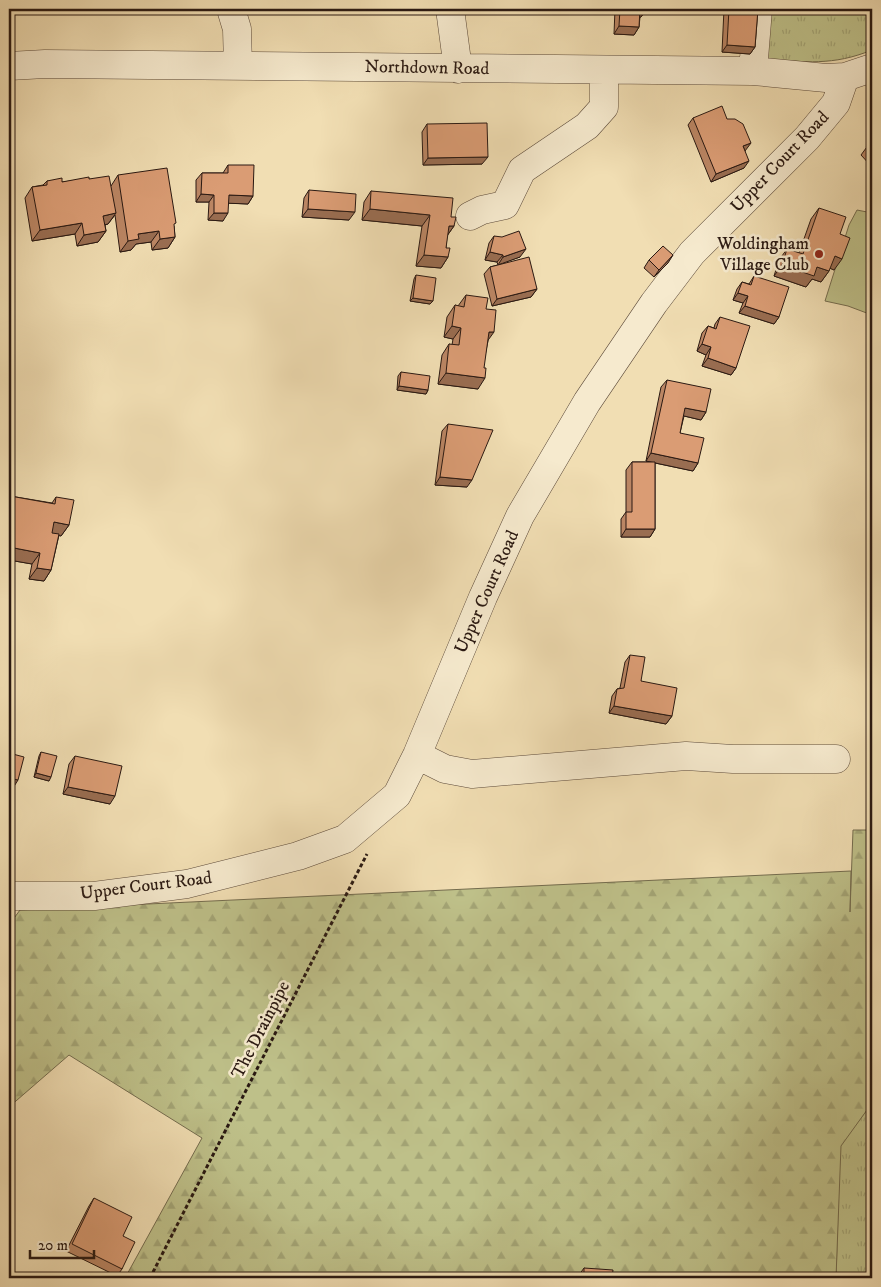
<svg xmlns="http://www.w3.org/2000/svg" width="881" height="1287" viewBox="0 0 881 1287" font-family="'IM FELL DW Pica',serif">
<defs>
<pattern id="grass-tufts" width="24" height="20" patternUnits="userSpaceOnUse" patternTransform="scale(1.25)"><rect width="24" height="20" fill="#bec089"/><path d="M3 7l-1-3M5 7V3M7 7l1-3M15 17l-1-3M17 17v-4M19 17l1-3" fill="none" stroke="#a3a475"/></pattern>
<pattern id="forest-firs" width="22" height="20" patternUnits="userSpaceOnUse" patternTransform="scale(1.25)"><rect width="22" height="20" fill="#bec089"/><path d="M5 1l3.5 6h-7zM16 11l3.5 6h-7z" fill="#a3a475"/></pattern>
</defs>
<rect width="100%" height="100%" fill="#f1deb3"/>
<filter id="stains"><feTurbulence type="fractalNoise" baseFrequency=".004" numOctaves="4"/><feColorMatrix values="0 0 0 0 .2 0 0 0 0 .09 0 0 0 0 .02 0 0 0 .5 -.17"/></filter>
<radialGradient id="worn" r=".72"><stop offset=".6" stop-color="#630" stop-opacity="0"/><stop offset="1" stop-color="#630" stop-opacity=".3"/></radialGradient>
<path fill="url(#grass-tufts)" stroke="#746c4e" d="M 767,9 L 872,9 L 872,50 C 833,66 805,62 764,59 Z
M 872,1103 L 872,1278 L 836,1278 L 840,1146 Z"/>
<path fill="url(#forest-firs)" stroke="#746c4e" d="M 853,830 L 872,830 L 872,1103 L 841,1146 L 836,1278 L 125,1278 L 202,1138 L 69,1055 L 9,1107 L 9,925 L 20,910 L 851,871 L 850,912 Z"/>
<path fill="#bec089" stroke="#746c4e" d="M 857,210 L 872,213 L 872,315 L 848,306 L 825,301 L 849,225 Z"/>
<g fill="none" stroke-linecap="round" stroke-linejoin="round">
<g stroke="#5c4a3a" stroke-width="29">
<path id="minor" d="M 231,9 L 237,29 L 238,66
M 450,9 L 458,69
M 9,66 L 45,64 L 753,71 L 826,78 L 845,77 L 872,68
M 753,71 L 758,9
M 470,216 L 482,210 L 505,205 L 522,170 L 587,126 L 604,107 L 604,70
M 417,755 L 445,769 L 472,774 L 686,756 L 733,759 L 836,759
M 9,896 L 94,896 L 187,884 L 298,856 L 345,839 L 397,795 L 417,755 L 483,597 L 520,516 L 587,402 L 654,303 L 692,253 L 807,138 L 836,103 L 845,77"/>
</g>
<path stroke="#2a1912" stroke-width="3" stroke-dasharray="4 2.5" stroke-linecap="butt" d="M 150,1278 L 367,854"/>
<use href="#minor" stroke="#f6eace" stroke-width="28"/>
</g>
<path fill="#bb8664" stroke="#2a1912" d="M 615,9 L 647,9 L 641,17 L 640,17 L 639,27 L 634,35 L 614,34 Z
M 724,9 L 758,9 L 755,47 L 750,54 L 722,52 Z
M 693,118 L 727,119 L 745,151 L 744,168 L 711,182 L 688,125 Z
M 427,124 L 482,164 L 423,165 L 422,132 Z
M 872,140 L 872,167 L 861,155 Z
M 228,165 L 253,196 L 248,204 L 228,203 L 223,221 L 208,220 L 209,202 L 196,202 L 196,180 L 202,173 L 223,173 Z
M 118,175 L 174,226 L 175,237 L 168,248 L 152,250 L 151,242 L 136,244 L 131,250 L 120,252 L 115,215 L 108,224 L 105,225 L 106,231 L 98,242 L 77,246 L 75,234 L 32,241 L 25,198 L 32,187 L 43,185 L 47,181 L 62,182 L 89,179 L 111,186 Z
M 309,190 L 349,220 L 302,217 L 304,198 Z
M 371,191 L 451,217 L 454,226 L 447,236 L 446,248 L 448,257 L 441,268 L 416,266 L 422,226 L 362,220 L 364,202 Z
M 819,208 L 840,234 L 834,270 L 830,268 L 829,271 L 821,282 L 812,279 L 806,287 L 774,276 L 779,260 L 787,249 L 799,253 L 811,219 Z
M 494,236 L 520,257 L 499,264 L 537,289 L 531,297 L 492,306 L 484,274 L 490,267 L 498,265 L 497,262 L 485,260 L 489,243 Z
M 649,260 L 668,263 L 654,277 L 644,268 Z
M 416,275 L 433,301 L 430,304 L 410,301 L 414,279 Z
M 754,276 L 779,317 L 774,324 L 739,313 L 743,303 L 733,300 L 737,289 L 742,282 L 749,284 Z
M 466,295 L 486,309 L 488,341 L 478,389 L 438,384 L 442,355 L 449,344 L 452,345 L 453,339 L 444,337 L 447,317 L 455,305 L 458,306 Z
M 720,317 L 736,368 L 731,375 L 702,366 L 706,355 L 697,351 L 702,333 L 708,326 L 714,328 L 715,324 Z
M 401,372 L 428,390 L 426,394 L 397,390 L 398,376 Z
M 667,380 L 706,412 L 701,420 L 684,416 L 680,433 L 698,463 L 693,471 L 655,463 L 655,529 L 650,537 L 621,537 L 621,519 L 626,512 L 626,470 L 632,462 L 654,462 L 646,461 L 661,387 Z
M 448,424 L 467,487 L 435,485 L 442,431 Z
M 10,496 L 52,503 L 56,497 L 69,525 L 61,536 L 59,535 L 51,570 L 44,581 L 29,579 L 32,564 L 9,560 L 9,497 Z
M 630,655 L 641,681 L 672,716 L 666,724 L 609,713 L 612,696 L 617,689 L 620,688 L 625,662 Z
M 41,752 L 49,781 L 34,777 L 39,756 Z
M 75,756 L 110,804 L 63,794 L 69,764 Z
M 94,1198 L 123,1236 L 122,1269 L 117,1276 L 66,1251 L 89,1206 Z
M 584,1268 L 612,1278 L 569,1278 L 572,1275 L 579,1275 Z"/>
<path fill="#996d51" stroke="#2a1912" d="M 640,9 L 646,10 L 641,17 L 634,17 Z
M 619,26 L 639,27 L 634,35 L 614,34 Z
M 727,45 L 755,47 L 750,54 L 722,52 Z
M 751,143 L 745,151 L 743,146 Z
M 488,157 L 482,164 L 423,165 L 428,158 Z
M 749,161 L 744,168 L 711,182 L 716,174 Z
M 201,194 L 214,195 L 209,202 L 196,202 Z
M 229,195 L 253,196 L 248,204 L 223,203 Z
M 308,209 L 355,212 L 349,220 L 302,217 Z
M 370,209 L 430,215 L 422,226 L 362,220 Z
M 116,213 L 108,224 L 95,227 L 103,216 Z
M 214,213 L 228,213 L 223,221 L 208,220 Z
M 82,223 L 75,234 L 32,241 L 40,230 Z
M 449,226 L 454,226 L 446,237 Z
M 106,231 L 98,242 L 77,246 L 84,235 Z
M 159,231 L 151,242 L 136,244 L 131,250 L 120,252 L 128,241 L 138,234 Z
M 175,237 L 168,248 L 152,250 L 160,239 Z
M 526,249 L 520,257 L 498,265 L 503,257 Z
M 490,252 L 503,255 L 497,262 L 485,260 Z
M 424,255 L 448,257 L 441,268 L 416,266 Z
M 673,255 L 668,263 L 654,277 L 659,270 Z
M 835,256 L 842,259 L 834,270 L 827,267 Z
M 782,265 L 817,267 L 829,271 L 821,282 L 812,279 L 806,287 L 774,276 Z
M 537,289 L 531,297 L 492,306 L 497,299 Z
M 738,293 L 748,296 L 743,303 L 733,300 Z
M 413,298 L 433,301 L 430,304 L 410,301 Z
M 745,306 L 779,317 L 774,324 L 739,313 Z
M 452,326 L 461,328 L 453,339 L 444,337 Z
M 489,332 L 494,332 L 486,343 Z
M 702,344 L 711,347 L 706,355 L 697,351 Z
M 708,358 L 736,368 L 731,375 L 702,366 Z
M 446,373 L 485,378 L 478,389 L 438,384 Z
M 399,386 L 428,390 L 426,394 L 397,390 Z
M 685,408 L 706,412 L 701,420 L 680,415 Z
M 651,453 L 698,463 L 693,471 L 646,461 Z
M 440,477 L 472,480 L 467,487 L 435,485 Z
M 9,513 L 12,513 L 9,518 Z
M 54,522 L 69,525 L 61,536 L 46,533 Z
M 626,529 L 655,529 L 650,537 L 621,537 Z
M 9,547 L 40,553 L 32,564 L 9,560 Z
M 37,568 L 51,570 L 44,581 L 29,579 Z
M 614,706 L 672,716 L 666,724 L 609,713 Z
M 36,773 L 51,777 L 49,781 L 34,777 Z
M 9,778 L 18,780 L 13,788 L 9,787 Z
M 68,787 L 115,796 L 110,804 L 63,794 Z"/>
<path fill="#da9c74" stroke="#2a1912" d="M 620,9 L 647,9 L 646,10 L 640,9 L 639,27 L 619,26 Z
M 729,9 L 758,9 L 755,47 L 727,45 Z
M 722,106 L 727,119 L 735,119 L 743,124 L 751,143 L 743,146 L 749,161 L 716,174 L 693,118 Z
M 487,123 L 488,157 L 428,158 L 427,124 Z
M 872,140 L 872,154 L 866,147 Z
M 228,165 L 254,165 L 253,196 L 229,195 L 228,213 L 214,213 L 214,195 L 201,194 L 202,173 L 228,173 Z
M 167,168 L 176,223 L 174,224 L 175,237 L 160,239 L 159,231 L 138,234 L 139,239 L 128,241 L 118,175 Z
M 109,176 L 116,213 L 103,216 L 106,231 L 84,235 L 82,223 L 40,230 L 32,187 L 47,185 L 47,181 L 62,178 L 62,182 L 89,177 L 89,179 Z
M 309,190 L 356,194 L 355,212 L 308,209 Z
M 371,191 L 453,198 L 451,217 L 456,217 L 454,226 L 449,226 L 446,248 L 450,248 L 448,257 L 424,255 L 430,215 L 370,209 Z
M 819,208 L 846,217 L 840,234 L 850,238 L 842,259 L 835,256 L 829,271 L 817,267 L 814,276 L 782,265 L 787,249 L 803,254 Z
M 519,231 L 526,249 L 503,257 L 503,255 L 490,252 L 494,236 L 502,237 Z
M 663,246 L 673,255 L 659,270 L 649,260 Z
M 529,257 L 537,289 L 497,299 L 490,267 Z
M 416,275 L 436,278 L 433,301 L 413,298 Z
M 754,276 L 789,287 L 779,317 L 745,306 L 748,296 L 738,293 L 742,282 L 751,285 Z
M 466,295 L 488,298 L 486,309 L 496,310 L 494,332 L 489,332 L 484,368 L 486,368 L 485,378 L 446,373 L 449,344 L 459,345 L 461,328 L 452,326 L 455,305 L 464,307 Z
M 720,317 L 750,326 L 736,368 L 708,358 L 711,347 L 702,344 L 708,326 L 716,329 Z
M 401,372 L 430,376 L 428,390 L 399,386 Z
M 667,380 L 711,389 L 706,412 L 685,408 L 680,433 L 704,438 L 698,463 L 651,453 Z
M 448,424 L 493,430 L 472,480 L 440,477 Z
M 632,462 L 655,462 L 655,529 L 626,529 L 626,512 L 632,512 Z
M 10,496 L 55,504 L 56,497 L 74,500 L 69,525 L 54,522 L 52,533 L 59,534 L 51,570 L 37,568 L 40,553 L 9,547 L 9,526 L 10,526 L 12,513 L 9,513 Z
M 630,655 L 645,657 L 641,681 L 677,688 L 672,716 L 614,706 L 617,689 L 624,688 Z
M 41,752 L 57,756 L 51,777 L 36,773 Z
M 9,753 L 24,757 L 18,780 L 9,778 Z
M 75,756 L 122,766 L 115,796 L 68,787 Z
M 94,1198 L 132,1217 L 123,1236 L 135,1242 L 122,1269 L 72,1244 Z
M 584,1268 L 613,1270 L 612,1278 L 571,1278 L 572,1275 L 584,1276 Z"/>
<circle fill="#8f2418" stroke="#f6eace" stroke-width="2" cx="819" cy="254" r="5"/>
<g text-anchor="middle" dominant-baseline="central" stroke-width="5" stroke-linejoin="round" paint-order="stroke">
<g font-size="18" fill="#2a1912" stroke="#f6eace">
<text transform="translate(427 68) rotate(1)">Northdown Road</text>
<text transform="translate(780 162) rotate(-46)">Upper Court Road</text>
<text transform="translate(487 592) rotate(-66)">Upper Court Road</text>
<text transform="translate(146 886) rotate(-7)">Upper Court Road</text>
<text transform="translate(261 1030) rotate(-63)">The Drainpipe</text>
</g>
<g font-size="18" fill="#2a1912" stroke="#f6eace" text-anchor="end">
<text x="809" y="244">Woldingham<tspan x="809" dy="21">Village Club</tspan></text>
</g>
</g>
<rect width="881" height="1287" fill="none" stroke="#f1deb3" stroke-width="30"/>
<rect x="10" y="10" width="861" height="1267" fill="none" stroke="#2a1912" stroke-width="2.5"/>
<rect x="15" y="15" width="851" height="1257" fill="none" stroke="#2a1912"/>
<path d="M30 1250v8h64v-8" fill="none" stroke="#2a1912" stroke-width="2.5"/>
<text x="38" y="1250" font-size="15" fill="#2a1912" stroke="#f6eace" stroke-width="4" paint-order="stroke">20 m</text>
<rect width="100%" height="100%" filter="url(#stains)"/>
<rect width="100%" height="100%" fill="url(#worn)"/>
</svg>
